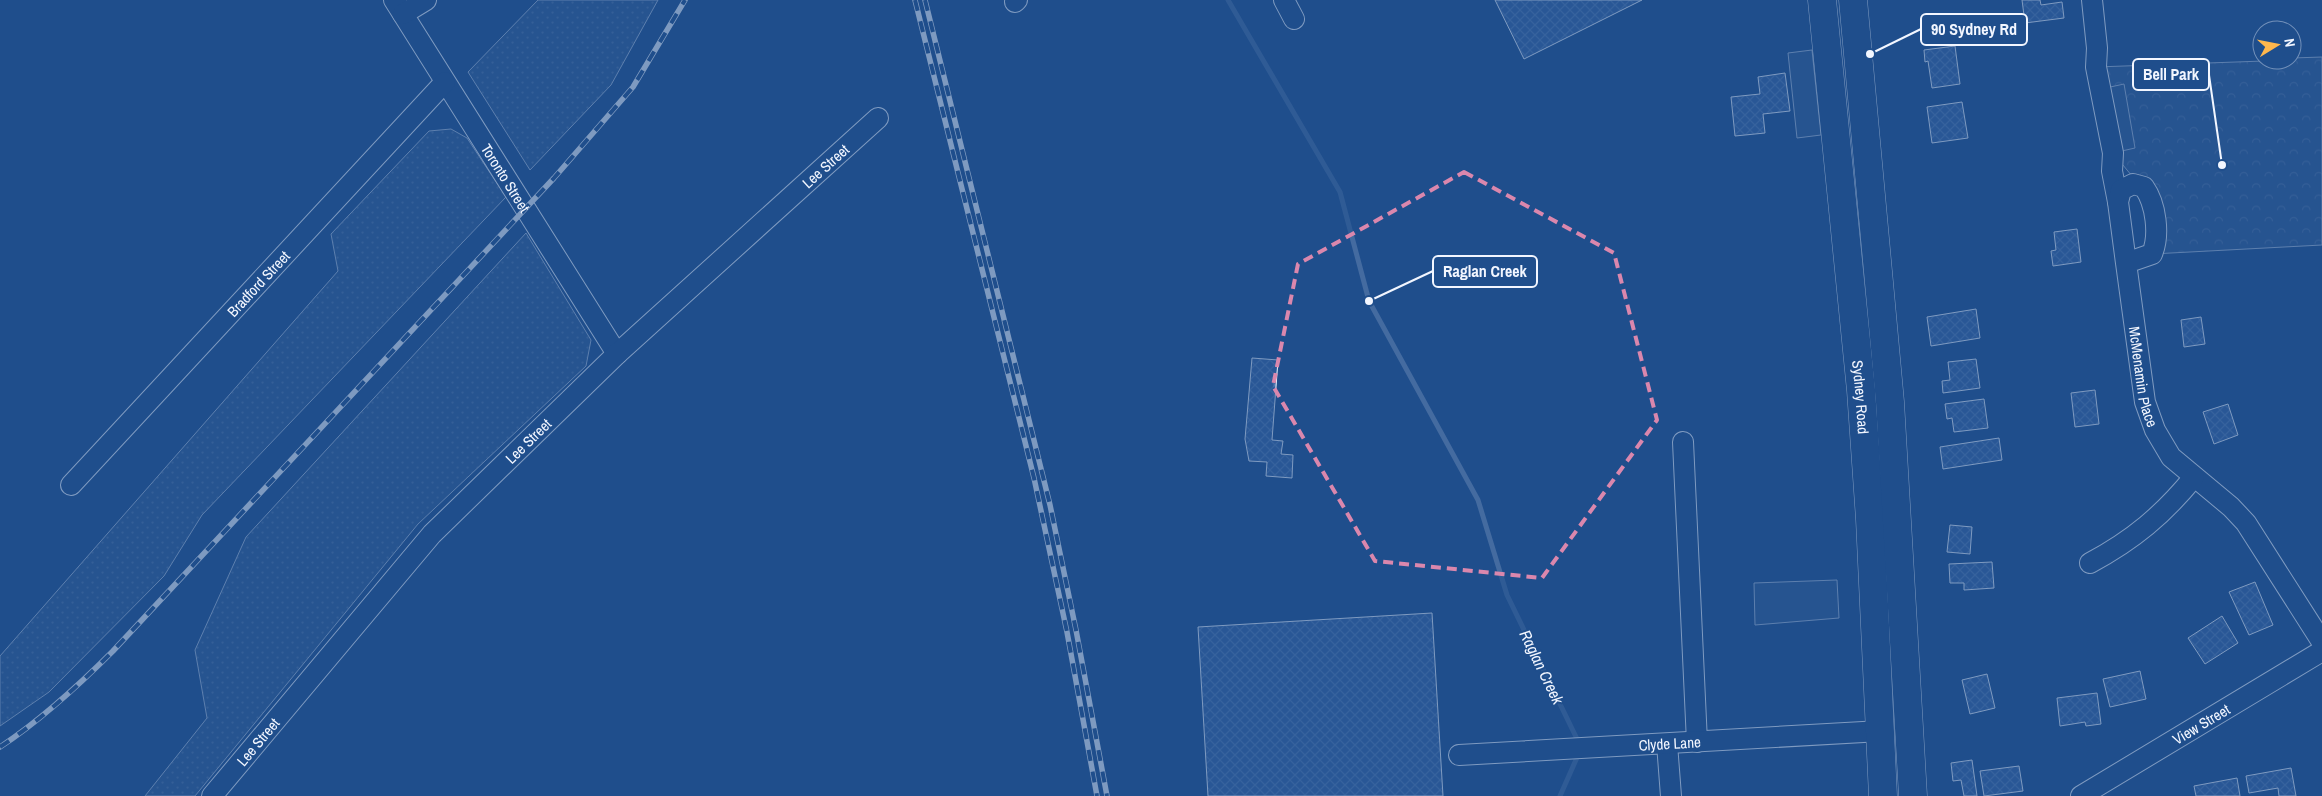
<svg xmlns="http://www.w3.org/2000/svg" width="2322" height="796" viewBox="0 0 2322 796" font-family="'Archivo Narrow',sans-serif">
<defs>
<pattern id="grass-dots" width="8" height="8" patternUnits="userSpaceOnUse" patternTransform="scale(1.25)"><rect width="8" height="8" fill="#305b95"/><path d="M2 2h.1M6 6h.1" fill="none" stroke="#4e73a5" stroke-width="1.8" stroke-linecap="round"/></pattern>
<pattern id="forest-crowns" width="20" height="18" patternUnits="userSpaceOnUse" patternTransform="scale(1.25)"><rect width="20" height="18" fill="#305b95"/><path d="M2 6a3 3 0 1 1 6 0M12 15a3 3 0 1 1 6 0" fill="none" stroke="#4e73a5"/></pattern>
<pattern id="building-cross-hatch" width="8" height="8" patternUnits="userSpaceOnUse" patternTransform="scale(1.25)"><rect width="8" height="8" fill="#3563a3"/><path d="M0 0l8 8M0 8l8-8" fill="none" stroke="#537ab1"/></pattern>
</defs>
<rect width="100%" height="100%" fill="#1f4e8c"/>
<path fill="url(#grass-dots)" stroke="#a8bbd7" d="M 538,0 L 658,0 L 611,85 L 530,170 L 468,72 Z
M 451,129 L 467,138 L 506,197 L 202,515 L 164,576 L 49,692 L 0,726 L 0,656 L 338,271 L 331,234 L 429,131 Z
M 526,233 L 591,340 L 586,366 L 418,524 L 195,796 L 145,796 L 207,718 L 195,650 L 246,537 Z"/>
<path fill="url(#forest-crowns)" stroke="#a8bbd7" d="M 2322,57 L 2322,245 L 2152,254 L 2157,243 L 2132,176 L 2113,153 L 2124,85 L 2101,89 L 2096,67 L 2292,60 L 2292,58 Z"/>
<path fill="#305b95" stroke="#a8bbd7" d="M 1812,50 L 1821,135 L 1797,138 L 1788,53 Z
M 2124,84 L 2135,148 L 2113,153 L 2101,89 Z
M 1837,580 L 1839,618 L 1755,625 L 1754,583 Z"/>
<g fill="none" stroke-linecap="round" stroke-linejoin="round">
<path stroke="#446ba0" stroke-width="5" d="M 1228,0 L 1340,192 L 1369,301 L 1478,500 L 1507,595 L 1579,743
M 1560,796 L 1579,753"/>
</g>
<path fill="url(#building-cross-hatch)" stroke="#f2f6ff" d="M 1495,0 L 1642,0 L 1524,59 Z
M 2022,0 L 2040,0 L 2041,5 L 2062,2 L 2064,18 L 2025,23 Z
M 1955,46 L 1960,84 L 1932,88 L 1928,61 L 1925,62 L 1924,50 Z
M 1785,73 L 1790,111 L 1763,114 L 1765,133 L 1735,136 L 1731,97 L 1760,94 L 1758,77 Z
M 1962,102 L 1968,138 L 1932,143 L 1927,107 Z
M 2077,229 L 2081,262 L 2053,266 L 2051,251 L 2056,250 L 2054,232 Z
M 1976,309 L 1980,338 L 1931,346 L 1927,317 Z
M 2201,317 L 2205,344 L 2184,347 L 2181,320 Z
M 1252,358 L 1278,360 L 1272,440 L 1283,441 L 1281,454 L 1293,455 L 1292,478 L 1266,476 L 1267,462 L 1249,461 L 1245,439 Z
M 1976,359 L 1980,388 L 1943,393 L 1942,381 L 1950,380 L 1948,362 Z
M 2095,390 L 2099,424 L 2075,427 L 2071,393 Z
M 1984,399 L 1988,428 L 1954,432 L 1952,418 L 1947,419 L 1945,404 Z
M 2228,404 L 2238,435 L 2214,444 L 2203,412 Z
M 1999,438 L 2002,460 L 1943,469 L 1940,447 Z
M 1950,525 L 1972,527 L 1970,554 L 1947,552 Z
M 1992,562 L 1994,588 L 1964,590 L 1964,583 L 1950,583 L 1949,564 Z
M 2255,582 L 2273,625 L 2249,635 L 2229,592 Z
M 1432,613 L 1443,796 L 1208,796 L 1198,627 Z
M 2222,616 L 2238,643 L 2205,664 L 2188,638 Z
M 2140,671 L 2146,699 L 2110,707 L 2103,679 Z
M 1987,674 L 1995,708 L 1970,714 L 1962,680 Z
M 2097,693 L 2101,724 L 2086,726 L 2085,722 L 2060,726 L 2057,698 Z
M 1972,760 L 1977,796 L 1964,796 L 1961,780 L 1953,781 L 1951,763 Z
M 2019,766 L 2023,791 L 1984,796 L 1980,771 Z
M 2291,768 L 2296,796 L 2279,796 L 2278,788 L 2249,793 L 2246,776 Z
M 2237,778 L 2240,796 L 2196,796 L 2194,786 Z"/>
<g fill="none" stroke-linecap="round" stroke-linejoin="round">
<g stroke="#f2f6ff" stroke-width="22">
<g id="minor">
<path id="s1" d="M 394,0 L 617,354"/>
<path d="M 1284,0 L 1294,19"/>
<path d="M 2092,0 L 2097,48 L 2096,67 L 2113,153 L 2112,171 L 2118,202"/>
<path d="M 1015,2 L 1017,0"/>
<path d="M 403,14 L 426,0"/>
<path id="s2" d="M 2126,263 L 2152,254 C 2160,235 2156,204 2144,187 L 2133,184 L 2121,190 L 2118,202 L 2126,263 L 2145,402 L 2155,430 L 2171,457 L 2231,507 L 2246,523 L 2322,642"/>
<path d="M 1683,442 L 1697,742"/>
<path id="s3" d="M 71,485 L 445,82"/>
<path d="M 2090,563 C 2133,540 2163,515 2194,477"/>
<path d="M 1667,744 L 1671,796"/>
<path id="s4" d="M 1459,755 L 1881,731"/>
<path id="s5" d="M 212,796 L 432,534 L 617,354 L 878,118"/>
<path id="s6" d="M 2081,796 L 2322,651"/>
</g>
</g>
<g stroke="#f2f6ff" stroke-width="29">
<g id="highway">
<path id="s7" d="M 1822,0 L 1861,390 L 1870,519 L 1883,796"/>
<path d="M 1853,0 L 1890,402 L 1913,796"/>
</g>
</g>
<use href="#minor" stroke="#1f4e8c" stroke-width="20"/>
<use href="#highway" stroke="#1f4e8c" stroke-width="28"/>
<g stroke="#f2f6ff" stroke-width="5.5">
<path id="rail" d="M 915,0 L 1034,478 L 1067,632 L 1097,796
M 925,0 L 1050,505 L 1076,630 L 1107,796
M 0,747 C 41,720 78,686 113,651 L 554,178 L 633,87 L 685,0"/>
</g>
<use href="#rail" stroke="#1f4e8c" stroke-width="4" stroke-dasharray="11" stroke-linecap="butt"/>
</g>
<path d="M0 0H2322V796H0ZM 1464,172 L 1614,253 L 1657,420 L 1542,578 L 1375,561 L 1273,386 L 1298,264 Z" fill="#1f4e8c" fill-opacity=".55" fill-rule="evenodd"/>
<path fill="none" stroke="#da87ad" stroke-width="4" stroke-dasharray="10 6" stroke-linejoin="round" d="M 1464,172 L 1614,253 L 1657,420 L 1542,578 L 1375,561 L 1273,386 L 1298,264 Z"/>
<g text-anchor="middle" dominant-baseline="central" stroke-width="4" stroke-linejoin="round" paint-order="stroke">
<g font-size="15" fill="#f2f6ff" stroke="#1f4e8c">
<text stroke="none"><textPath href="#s5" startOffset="881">Lee Street</textPath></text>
<text stroke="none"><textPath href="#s1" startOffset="210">Toronto Street</textPath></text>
<text stroke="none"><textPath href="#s3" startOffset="275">Bradford Street</textPath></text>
<text stroke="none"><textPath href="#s2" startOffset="311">McMenamin Place</textPath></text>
<text stroke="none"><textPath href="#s7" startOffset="399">Sydney Road</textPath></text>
<text stroke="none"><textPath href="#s5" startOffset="476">Lee Street</textPath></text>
<text stroke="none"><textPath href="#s6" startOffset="140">View Street</textPath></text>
<text stroke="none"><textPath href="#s5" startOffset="71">Lee Street</textPath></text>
<text stroke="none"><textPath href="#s4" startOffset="211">Clyde Lane</textPath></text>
</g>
<g font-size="16" font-style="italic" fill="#f2f6ff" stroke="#1f4e8c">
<text transform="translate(1542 667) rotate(64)">Raglan Creek</text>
</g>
</g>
<path fill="none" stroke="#f2f6ff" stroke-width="2" d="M1870 54L1921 29M2222 165L2209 75M1369 301L1433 271"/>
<g fill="#f2f6ff" stroke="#1f4e8c" stroke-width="2">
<circle cx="1870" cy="54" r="5"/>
<circle cx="2222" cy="165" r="5"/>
<circle cx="1369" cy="301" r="5"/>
</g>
<g fill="#1f4e8c" stroke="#f2f6ff" stroke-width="2">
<rect x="1921" y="14" width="106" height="31" rx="5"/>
<rect x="2133" y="59" width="76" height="31" rx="5"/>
<rect x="1433" y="256" width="104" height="31" rx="5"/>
</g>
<g font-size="16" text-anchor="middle" font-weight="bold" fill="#f2f6ff">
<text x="1974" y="35">90 Sydney Rd</text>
<text x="2171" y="80">Bell Park</text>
<text x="1485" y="277">Raglan Creek</text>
</g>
<g transform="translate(2277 45) rotate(80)"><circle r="24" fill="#1f4e8c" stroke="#7391ba"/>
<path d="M0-4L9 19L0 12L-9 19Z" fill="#ffb74d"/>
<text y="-8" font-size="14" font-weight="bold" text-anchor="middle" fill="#f2f6ff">N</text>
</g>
</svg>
